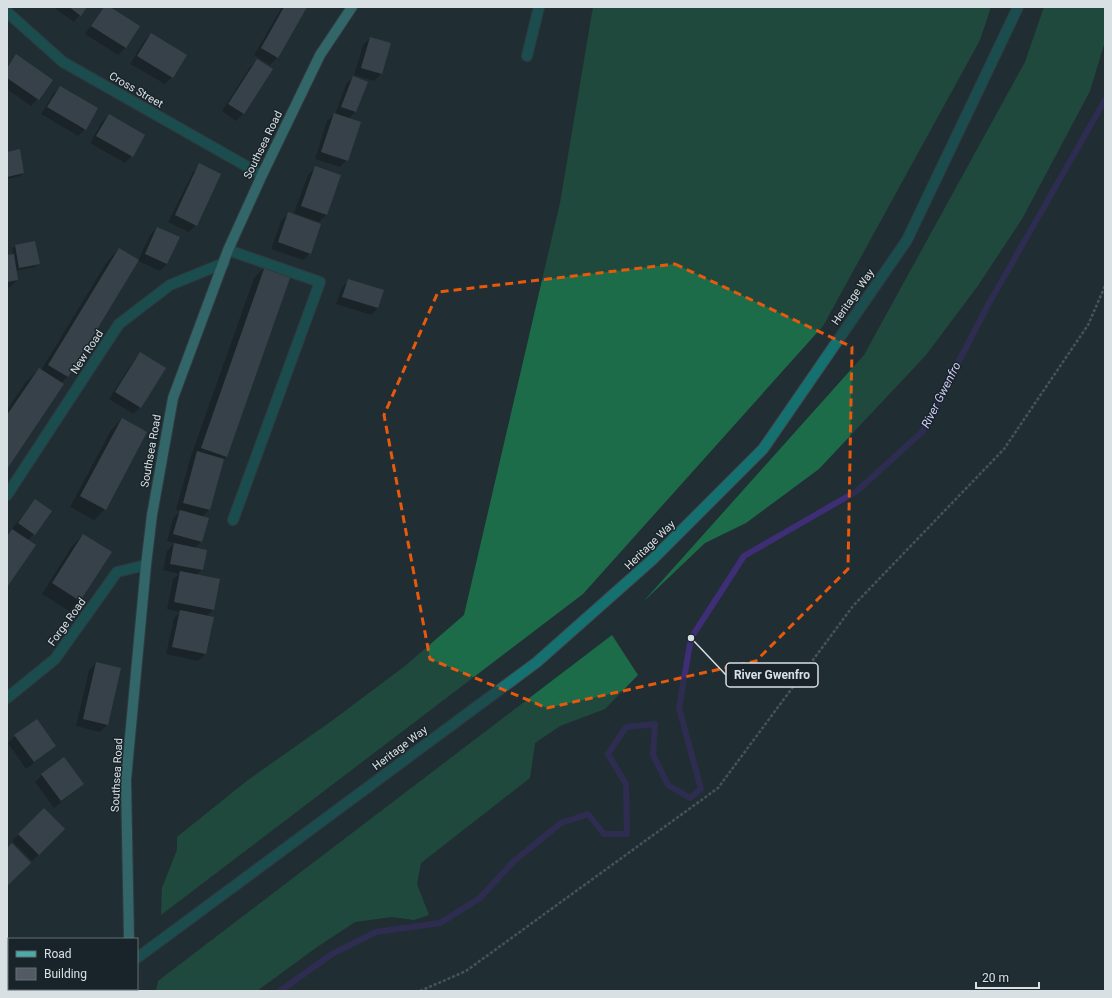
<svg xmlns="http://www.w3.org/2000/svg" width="1112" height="998" viewBox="0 0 1112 998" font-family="Roboto,sans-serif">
<rect width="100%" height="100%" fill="#212e33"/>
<path fill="#1d6c49" d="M 593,7 L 991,7 L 980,40 L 823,326 L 583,594 L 161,915 L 162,888 L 177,850 L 177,837 L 248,780 L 333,720 L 405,666 L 464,615 L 560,203 Z
M 1044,7 L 1105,7 L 1105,41 L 1090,91 L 1022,219 L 977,287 L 926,355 L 819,469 L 746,523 L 705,543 L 643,602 L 864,355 L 1025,62 Z
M 612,635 L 638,675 L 605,709 L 560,726 L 535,743 L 530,778 L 421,863 L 417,884 L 429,915 L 414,920 L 392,917 L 355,922 L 317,947 L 257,991 L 156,991 L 158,981 Z
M 9,989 L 40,989 L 44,991 L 7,991 Z"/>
<path fill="#0007" d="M 53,7 L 86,7 L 74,22 Z
M 104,7 L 108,7 L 138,26 L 125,48 L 118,55 L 85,34 Z
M 282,7 L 305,7 L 277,58 L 270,65 L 254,55 Z
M 151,34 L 185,55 L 172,77 L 165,84 L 130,64 L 144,41 Z
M 370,38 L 381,74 L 374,81 L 354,75 L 363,45 Z
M 17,55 L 38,99 L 31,106 L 7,89 L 7,66 Z
M 257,60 L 271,69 L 243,114 L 236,121 L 222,111 L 250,67 Z
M 353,77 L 367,82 L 355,112 L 348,119 L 347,160 L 340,167 L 315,159 L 327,121 L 335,114 L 346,84 Z
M 60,87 L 85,129 L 78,136 L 41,114 L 53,94 Z
M 109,115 L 132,156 L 125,163 L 90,143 L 102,122 Z
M 7,153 L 23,173 L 20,176 L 7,179 Z
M 200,165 L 220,175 L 196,225 L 189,232 L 168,222 L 193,172 Z
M 315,168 L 340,176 L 326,215 L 319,222 L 294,213 L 308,175 Z
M 289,213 L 310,253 L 303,260 L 271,249 L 281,221 Z
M 157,228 L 179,237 L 167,264 L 160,271 L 138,261 L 67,377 L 61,383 L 7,467 L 7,410 L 25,383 L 39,369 L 41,370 L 108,260 L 119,249 L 138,261 L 150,235 Z
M 15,245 L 39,264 L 35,267 L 16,271 L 17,280 L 10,287 L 7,288 L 7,256 L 13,255 L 12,249 Z
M 265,267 L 289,276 L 226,457 L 223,460 L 209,510 L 202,517 L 208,519 L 201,542 L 195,548 L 206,550 L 202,570 L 196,575 L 219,580 L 213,610 L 206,617 L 213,618 L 205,654 L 198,661 L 166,654 L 174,618 L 180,612 L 167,609 L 173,579 L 179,574 L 163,570 L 167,551 L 174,543 L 167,541 L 173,518 L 180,511 L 176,510 L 190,459 L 254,278 Z
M 349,280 L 378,308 L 371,315 L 336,304 L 342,287 Z
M 141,353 L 164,368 L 140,407 L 133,414 L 109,399 L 134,360 Z
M 122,419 L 146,432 L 105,509 L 94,520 L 70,507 L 111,430 Z
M 35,500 L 34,534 L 27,541 L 7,585 L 7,535 Z
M 83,535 L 110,552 L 80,601 L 69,611 L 42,594 L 72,546 Z
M 96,663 L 107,725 L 100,732 L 76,726 L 89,670 Z
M 15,736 L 55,746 L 26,769 L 8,743 Z
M 42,775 L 83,784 L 54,808 L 35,782 Z
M 44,809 L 64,829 L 32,861 L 12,841 Z"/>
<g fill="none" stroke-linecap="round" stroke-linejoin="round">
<path stroke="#3e2e76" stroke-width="6" d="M 280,991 L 332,954 L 376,932 L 440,923 L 480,898 L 514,861 L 561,823 L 588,814 L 604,834 L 627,834 L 626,784 L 608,754 L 626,727 L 655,724 L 653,755 L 668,785 L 690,798 L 701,789 L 679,708 L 691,638 L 744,556 L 857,491 L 922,432 L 988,305 L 1105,100"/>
</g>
<path fill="#535a64" d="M 69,7 L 87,7 L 81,16 Z
M 104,7 L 110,7 L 140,26 L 126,48 L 91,26 Z
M 284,7 L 307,7 L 278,58 L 261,48 Z
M 151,33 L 187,55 L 173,78 L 137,56 Z
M 370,37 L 391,43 L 382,74 L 361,68 Z
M 16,54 L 53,80 L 39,100 L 7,78 L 7,68 Z
M 257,59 L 273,69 L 244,114 L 228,104 Z
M 353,76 L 368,82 L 356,112 L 341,107 Z
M 60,86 L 98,108 L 86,130 L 47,107 Z
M 334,113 L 361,122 L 348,161 L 321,152 Z
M 109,114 L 145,135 L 133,157 L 96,136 Z
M 20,149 L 24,173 L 7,177 L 7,152 Z
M 199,163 L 221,174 L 197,226 L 175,215 Z
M 315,166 L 341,175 L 327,215 L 301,206 Z
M 288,212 L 321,224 L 311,254 L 278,242 Z
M 157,227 L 180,237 L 167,264 L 145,254 Z
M 35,241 L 40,264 L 19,268 L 15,245 Z
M 119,248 L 139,260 L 68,377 L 48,365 Z
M 14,254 L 18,280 L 7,282 L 7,255 Z
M 265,266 L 291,275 L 227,457 L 201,448 Z
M 348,279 L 384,290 L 378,308 L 342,297 Z
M 140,352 L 166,368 L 141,408 L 115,392 Z
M 39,368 L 64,384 L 7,469 L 7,415 Z
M 122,418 L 147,432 L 106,510 L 80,496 Z
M 197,451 L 224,459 L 210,510 L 183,503 Z
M 35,499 L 52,511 L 35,535 L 18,523 Z
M 180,510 L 209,518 L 202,542 L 173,534 Z
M 12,529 L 36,545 L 7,587 L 7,536 Z
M 83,534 L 112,552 L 80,601 L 52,583 Z
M 174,543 L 207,550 L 203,570 L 170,564 Z
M 180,571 L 220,579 L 214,610 L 174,602 Z
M 180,610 L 214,617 L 206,654 L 172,647 Z
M 96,662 L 121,668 L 108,725 L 83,719 Z
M 37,719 L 56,746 L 34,762 L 14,735 Z
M 64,757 L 84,784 L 61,801 L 41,774 Z
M 44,808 L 65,829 L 39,855 L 18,834 Z
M 12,843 L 31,863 L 7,886 L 7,848 Z"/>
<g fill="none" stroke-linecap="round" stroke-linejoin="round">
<g stroke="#3e4a4f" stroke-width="12">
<path id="minor" d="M 7,12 L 63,62 L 262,175
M 527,56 L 539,7
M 228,250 L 320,282 L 233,520
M 7,495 L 119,324 L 170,285 L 224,263
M 7,698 L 55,659 L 117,572 L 146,565
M 137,958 L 537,662 L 652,560 L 763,449 L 907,240 L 1018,7
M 91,991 L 94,989"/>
</g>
<g stroke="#3e4a4f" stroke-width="12">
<path id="major" d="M 129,939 L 126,780 L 146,565 L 152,515 L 173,398 L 228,250 L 262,175 L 320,55 L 352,7
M 131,989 L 131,991"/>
</g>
<path stroke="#778186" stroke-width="2.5" stroke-dasharray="3 2" stroke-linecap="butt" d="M 420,991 L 466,971 L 718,788 L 853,606 L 1004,449 L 1088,325 L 1105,286"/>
<use href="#minor" stroke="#15716f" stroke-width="10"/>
<use href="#major" stroke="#4aaba8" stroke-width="10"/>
</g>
<path d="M0 0H1112V998H0ZM 675,264 L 852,347 L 848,569 L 756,661 L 547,708 L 430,659 L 384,415 L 438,292 Z" fill="#212e33" fill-opacity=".55" fill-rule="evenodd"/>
<path fill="none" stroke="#e8590c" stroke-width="3" stroke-dasharray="8 5" stroke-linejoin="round" d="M 675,264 L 852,347 L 848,569 L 756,661 L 547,708 L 430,659 L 384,415 L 438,292 Z"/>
<g text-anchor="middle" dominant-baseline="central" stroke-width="3" stroke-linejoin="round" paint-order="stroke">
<g font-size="11" fill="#d9e0e4" stroke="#182429">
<text transform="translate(136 90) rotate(30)">Cross Street</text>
<text transform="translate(263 145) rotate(-64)">Southsea Road</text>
<text transform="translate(853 297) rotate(-55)">Heritage Way</text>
<text transform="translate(87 352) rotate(-57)">New Road</text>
<text transform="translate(151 451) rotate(-80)">Southsea Road</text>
<text transform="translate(650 545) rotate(-44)">Heritage Way</text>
<text transform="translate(67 622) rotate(-54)">Forge Road</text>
<text transform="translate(400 748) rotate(-37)">Heritage Way</text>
<text transform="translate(117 775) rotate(-87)">Southsea Road</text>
</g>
<g font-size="12" font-style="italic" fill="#d0ccf7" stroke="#182429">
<text transform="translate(941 395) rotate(-63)">River Gwenfro</text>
</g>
</g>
<path fill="none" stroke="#d9e0e4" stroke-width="1.5" d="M691 638L726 675"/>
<circle fill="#d9e0e4" stroke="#182429" stroke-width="1.5" cx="691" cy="638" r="4"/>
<rect fill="#182429" stroke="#d9e0e4" stroke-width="1.5" x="726" y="663" width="92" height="24" rx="4"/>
<g font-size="12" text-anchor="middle" font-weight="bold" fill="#d9e0e4">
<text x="772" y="679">River Gwenfro</text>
</g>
<rect width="1112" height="998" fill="none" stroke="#d9e0e4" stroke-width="16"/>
<rect x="8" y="938" width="130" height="52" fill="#182429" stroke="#656f74"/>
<rect x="16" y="951" width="20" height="6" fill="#4aaba8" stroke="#656f74"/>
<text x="44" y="958" font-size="12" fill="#d9e0e4">Road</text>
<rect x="16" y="968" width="20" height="12" fill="#535a64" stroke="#656f74"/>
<text x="44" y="978" font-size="12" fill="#d9e0e4">Building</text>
<path d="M976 982v6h63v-6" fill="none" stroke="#d9e0e4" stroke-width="2"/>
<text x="982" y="982" font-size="12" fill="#d9e0e4" stroke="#182429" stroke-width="3" paint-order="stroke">20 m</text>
</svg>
